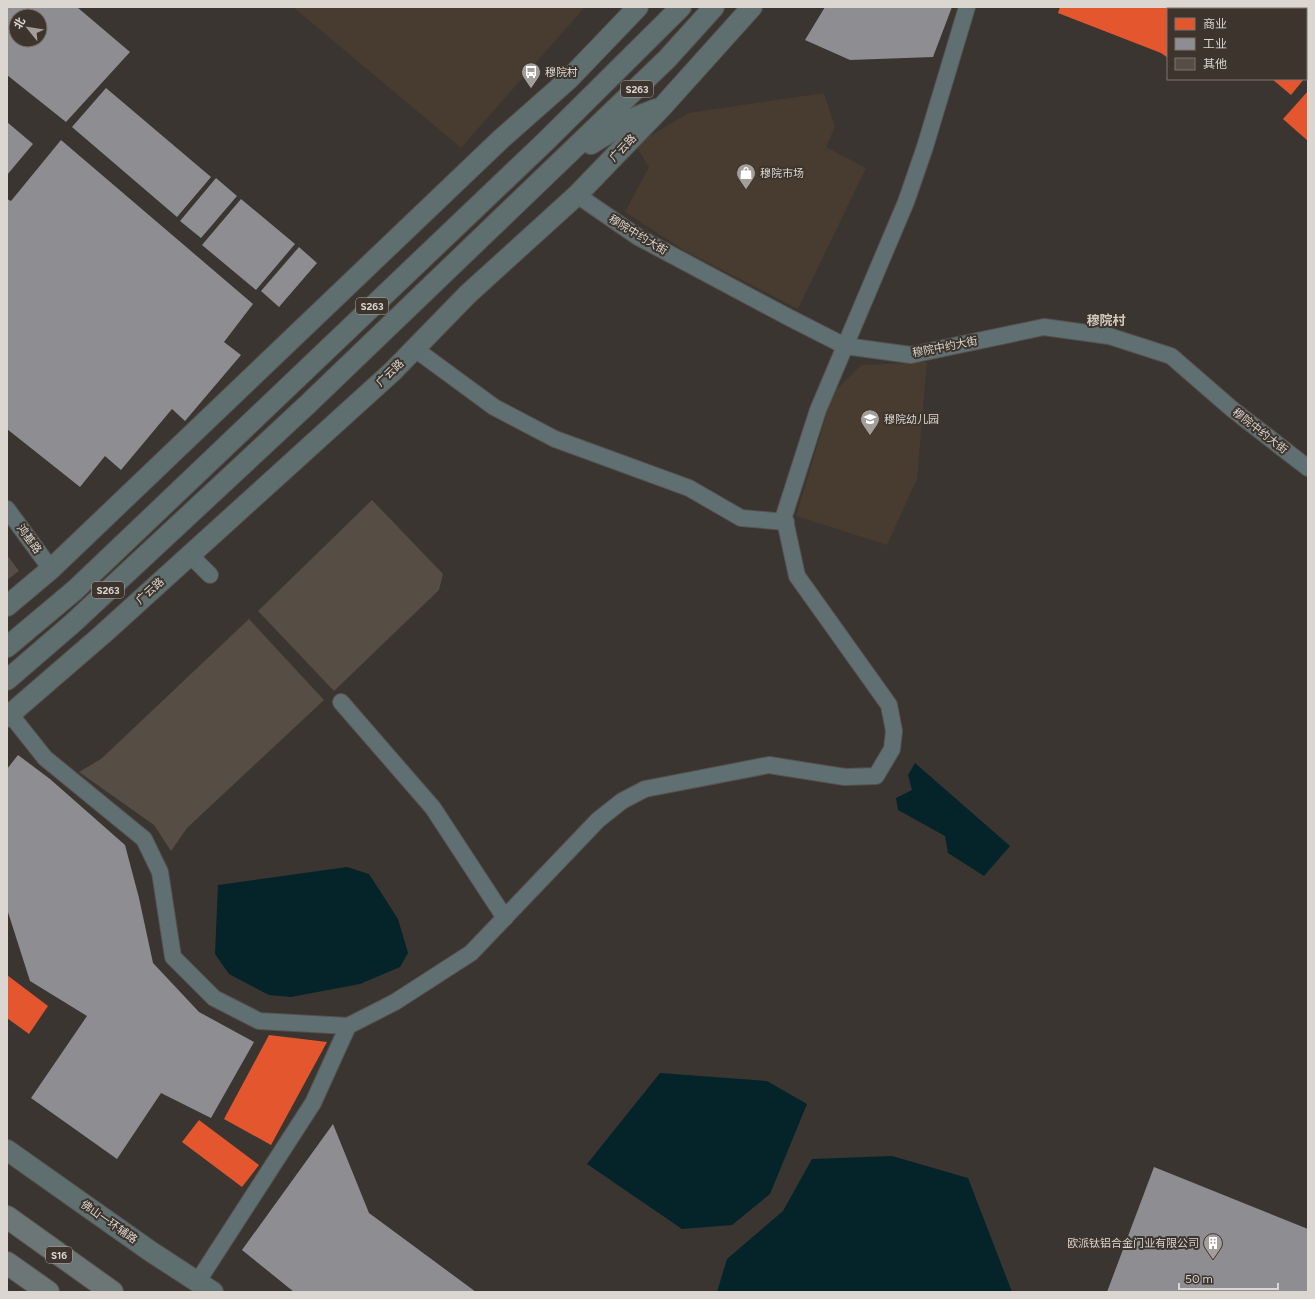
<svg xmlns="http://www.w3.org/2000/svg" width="1315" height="1299" viewBox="0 0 1315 1299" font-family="Figtree,'Noto Sans SC',sans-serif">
<rect width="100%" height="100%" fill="#3a3530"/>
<path fill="#483b30" d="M 293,7 L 585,7 L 461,148 Z
M 824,93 L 835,127 L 826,147 L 866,168 L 798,309 L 685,251 L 625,212 L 649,167 L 635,145 L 688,113 Z
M 927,362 L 917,479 L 887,545 L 796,516 L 833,393 L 861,365 Z"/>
<path fill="#052429" d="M 915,763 L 1010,846 L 984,876 L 948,853 L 945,836 L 898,810 L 896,798 L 912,790 L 908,775 Z
M 347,867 L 369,874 L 398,919 L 408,953 L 400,967 L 360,984 L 291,997 L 269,995 L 229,974 L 215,954 L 218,885 Z
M 660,1073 L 767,1081 L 807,1104 L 770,1194 L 732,1225 L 682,1229 L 587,1164 Z
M 892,1156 L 968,1178 L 1012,1292 L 717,1292 L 727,1259 L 783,1211 L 812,1159 Z"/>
<path fill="#e4572e" d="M 1060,7 L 1224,7 L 1224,9 L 1168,9 L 1168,58 L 1161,53 L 1058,13 Z
M 1272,79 L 1304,79 L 1291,95 Z
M 1308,91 L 1308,141 L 1283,119 Z
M 7,975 L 48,1006 L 29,1034 L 7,1018 Z
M 269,1035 L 327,1042 L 271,1145 L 224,1119 Z
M 199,1120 L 259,1165 L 242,1187 L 182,1142 Z"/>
<path fill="#8d8d92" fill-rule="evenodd" d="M 7,7 L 77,7 L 130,52 L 66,122 L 7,75 ZM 16,16 L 40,16 L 40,40 L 16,40 Z
M 825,7 L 952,7 L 933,57 L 850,60 L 805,40 Z
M 106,88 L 211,177 L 177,217 L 72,127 Z
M 7,122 L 33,144 L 7,175 Z
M 61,140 L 253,304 L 224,342 L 241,355 L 185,421 L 172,409 L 121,470 L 105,456 L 80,487 L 7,429 L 7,199 L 11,201 Z
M 216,178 L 237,196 L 201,238 L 180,221 Z
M 241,199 L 295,244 L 256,290 L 202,245 Z
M 299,247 L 317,263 L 279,307 L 261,291 Z
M 18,755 L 50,779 L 125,845 L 139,898 L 153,963 L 199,1012 L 254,1042 L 211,1118 L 161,1093 L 117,1159 L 31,1098 L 87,1016 L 30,981 L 7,909 L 7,769 Z
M 333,1124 L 369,1213 L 476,1292 L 294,1292 L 242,1250 Z
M 1154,1167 L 1308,1229 L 1308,1292 L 1107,1292 Z"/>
<path fill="#564d44" d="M 372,500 L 443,574 L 439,590 L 334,691 L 258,611 Z
M 7,555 L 19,571 L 7,580 Z
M 249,619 L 324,700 L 187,828 L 171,851 L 154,825 L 79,772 L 101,759 Z"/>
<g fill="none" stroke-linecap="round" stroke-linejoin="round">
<g stroke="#56524e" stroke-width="18">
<path id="minor" d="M 1293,7 L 1295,9
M 1306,18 L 1308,19
M 577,195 L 638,237 L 788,317 L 845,346 L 911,355 L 1044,327 L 1109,336 L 1171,356 L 1232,409 L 1308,468
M 415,349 L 494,407 L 555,439 L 689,488 L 741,518 L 786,522
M 7,509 L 51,569
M 190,555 L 210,575
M 341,702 L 433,808 L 505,918
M 10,714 L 45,758 L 144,839 L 160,872 L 173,957 L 214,998 L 259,1021 L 348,1026
M 198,1281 L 313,1103 L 348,1026 L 395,1002 L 471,953 L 598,820 L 622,801 L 645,789 L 769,765 L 845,777 L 876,776 L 892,749 L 894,731 L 889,705 L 797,576 L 784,516 L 818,410 L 906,202 L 925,147 L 967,7"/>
</g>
<g stroke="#56524e" stroke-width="22">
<path id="major" d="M 591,144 L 631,119 L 656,109
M 7,606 L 51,569 L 500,140 L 569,79 L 638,7
M 7,647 L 75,590 L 547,140 L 681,7
M 7,680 L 73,623 L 308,404 L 667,59 L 714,7
M 7,717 L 103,634 L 393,371 L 468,294 L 577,195 L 663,106 L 752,7
M 7,1150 L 150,1251 L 213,1292"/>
</g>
<g stroke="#56524e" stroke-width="24">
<path id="highway" d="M 7,1217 L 112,1292
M 7,1263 L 48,1292"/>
</g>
<use href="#minor" stroke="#606f71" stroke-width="16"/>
<use href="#major" stroke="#5f6f70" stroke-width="20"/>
<use href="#highway" stroke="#6c7677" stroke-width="22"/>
</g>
<defs>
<g id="bus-pin" transform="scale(1)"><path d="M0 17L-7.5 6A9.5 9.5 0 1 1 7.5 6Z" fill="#a39e99" stroke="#3d352d"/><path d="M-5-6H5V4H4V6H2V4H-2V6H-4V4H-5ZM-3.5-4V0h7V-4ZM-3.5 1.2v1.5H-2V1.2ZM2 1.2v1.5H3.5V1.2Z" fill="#fff"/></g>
<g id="shop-pin" transform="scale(1)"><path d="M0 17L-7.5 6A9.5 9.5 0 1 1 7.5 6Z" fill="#a39e99" stroke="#3d352d"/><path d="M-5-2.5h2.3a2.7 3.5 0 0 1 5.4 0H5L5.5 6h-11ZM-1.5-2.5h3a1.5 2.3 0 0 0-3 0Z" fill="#fff"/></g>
<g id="school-pin" transform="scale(1)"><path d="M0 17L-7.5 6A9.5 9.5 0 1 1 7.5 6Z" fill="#a39e99" stroke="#3d352d"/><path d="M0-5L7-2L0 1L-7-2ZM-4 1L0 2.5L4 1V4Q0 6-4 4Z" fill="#fff"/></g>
<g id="building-pin" transform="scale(1)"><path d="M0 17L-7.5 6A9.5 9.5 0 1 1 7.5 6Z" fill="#a39e99" stroke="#3d352d"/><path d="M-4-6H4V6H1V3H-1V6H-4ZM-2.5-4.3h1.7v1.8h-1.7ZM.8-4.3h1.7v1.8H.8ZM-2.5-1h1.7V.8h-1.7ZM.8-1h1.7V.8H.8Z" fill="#fff"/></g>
</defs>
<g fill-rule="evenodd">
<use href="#bus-pin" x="531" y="72"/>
<use href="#shop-pin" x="746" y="173"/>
<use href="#school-pin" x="870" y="419"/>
<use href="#building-pin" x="1213" y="1243"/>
</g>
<g text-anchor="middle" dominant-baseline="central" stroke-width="4" stroke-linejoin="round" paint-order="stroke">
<g fill="#3d352d" stroke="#aca6a0" stroke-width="1">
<rect x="621" y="81" width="32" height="16" rx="3"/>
<rect x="356" y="298" width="32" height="16" rx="3"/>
<rect x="92" y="582" width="32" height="16" rx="3"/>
<rect x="46" y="1247" width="26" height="16" rx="3"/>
</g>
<g font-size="10" font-weight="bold" fill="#dcd6d1">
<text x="637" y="89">S263</text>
<text x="372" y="306">S263</text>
<text x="108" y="590">S263</text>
<text x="59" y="1255">S16</text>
</g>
<g font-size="11" fill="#dcd6d1" stroke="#3d352d" text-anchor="start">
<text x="545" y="72">穆院村</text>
<text x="760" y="173">穆院市场</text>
<text x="884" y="419">穆院幼儿园</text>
<text x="1199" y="1243" text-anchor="end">欧派钛铝合金门业有限公司</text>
</g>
<g font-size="11" fill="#dcd6d1" stroke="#3d352d">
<text transform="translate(623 148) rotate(-46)">广云路</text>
<text transform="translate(638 235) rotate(31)">穆院中约大街</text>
<text transform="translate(945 347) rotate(-11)">穆院中约大街</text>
<text transform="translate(390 373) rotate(-44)">广云路</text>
<text transform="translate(1260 431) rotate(38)">穆院中约大街</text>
<text transform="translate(29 539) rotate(54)">鸿基路</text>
<text transform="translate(150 591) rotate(-42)">广云路</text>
<text transform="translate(109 1222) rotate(35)">佛山一环辅路</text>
</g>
<g font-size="13" font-weight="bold" fill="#d4c9bf" stroke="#3d352d">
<text x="1106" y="320">穆院村</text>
</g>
</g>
<rect width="1315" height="1299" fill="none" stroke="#dcd6d1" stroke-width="16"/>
<rect x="1167" y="8" width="140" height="72" fill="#3d352d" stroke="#7d756f"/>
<rect x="1175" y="18" width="20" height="12" fill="#e4572e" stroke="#7d756f"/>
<text x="1203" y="28" font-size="12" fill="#dcd6d1">商业</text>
<rect x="1175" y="38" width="20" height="12" fill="#8d8d92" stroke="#7d756f"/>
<text x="1203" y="48" font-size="12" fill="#dcd6d1">工业</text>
<rect x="1175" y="58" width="20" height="12" fill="#564d44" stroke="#7d756f"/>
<text x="1203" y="68" font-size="12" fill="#dcd6d1">其他</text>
<g transform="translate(28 28) rotate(300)"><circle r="19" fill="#3d352d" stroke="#7d756f"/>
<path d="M0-3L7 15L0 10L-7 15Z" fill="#a39e99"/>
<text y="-6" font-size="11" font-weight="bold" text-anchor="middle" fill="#dcd6d1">北</text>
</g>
<path d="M1179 1283v6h99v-6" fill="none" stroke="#dcd6d1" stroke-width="2"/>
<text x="1185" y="1283" font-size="12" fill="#dcd6d1" stroke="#3d352d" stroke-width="3" paint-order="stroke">50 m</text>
</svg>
